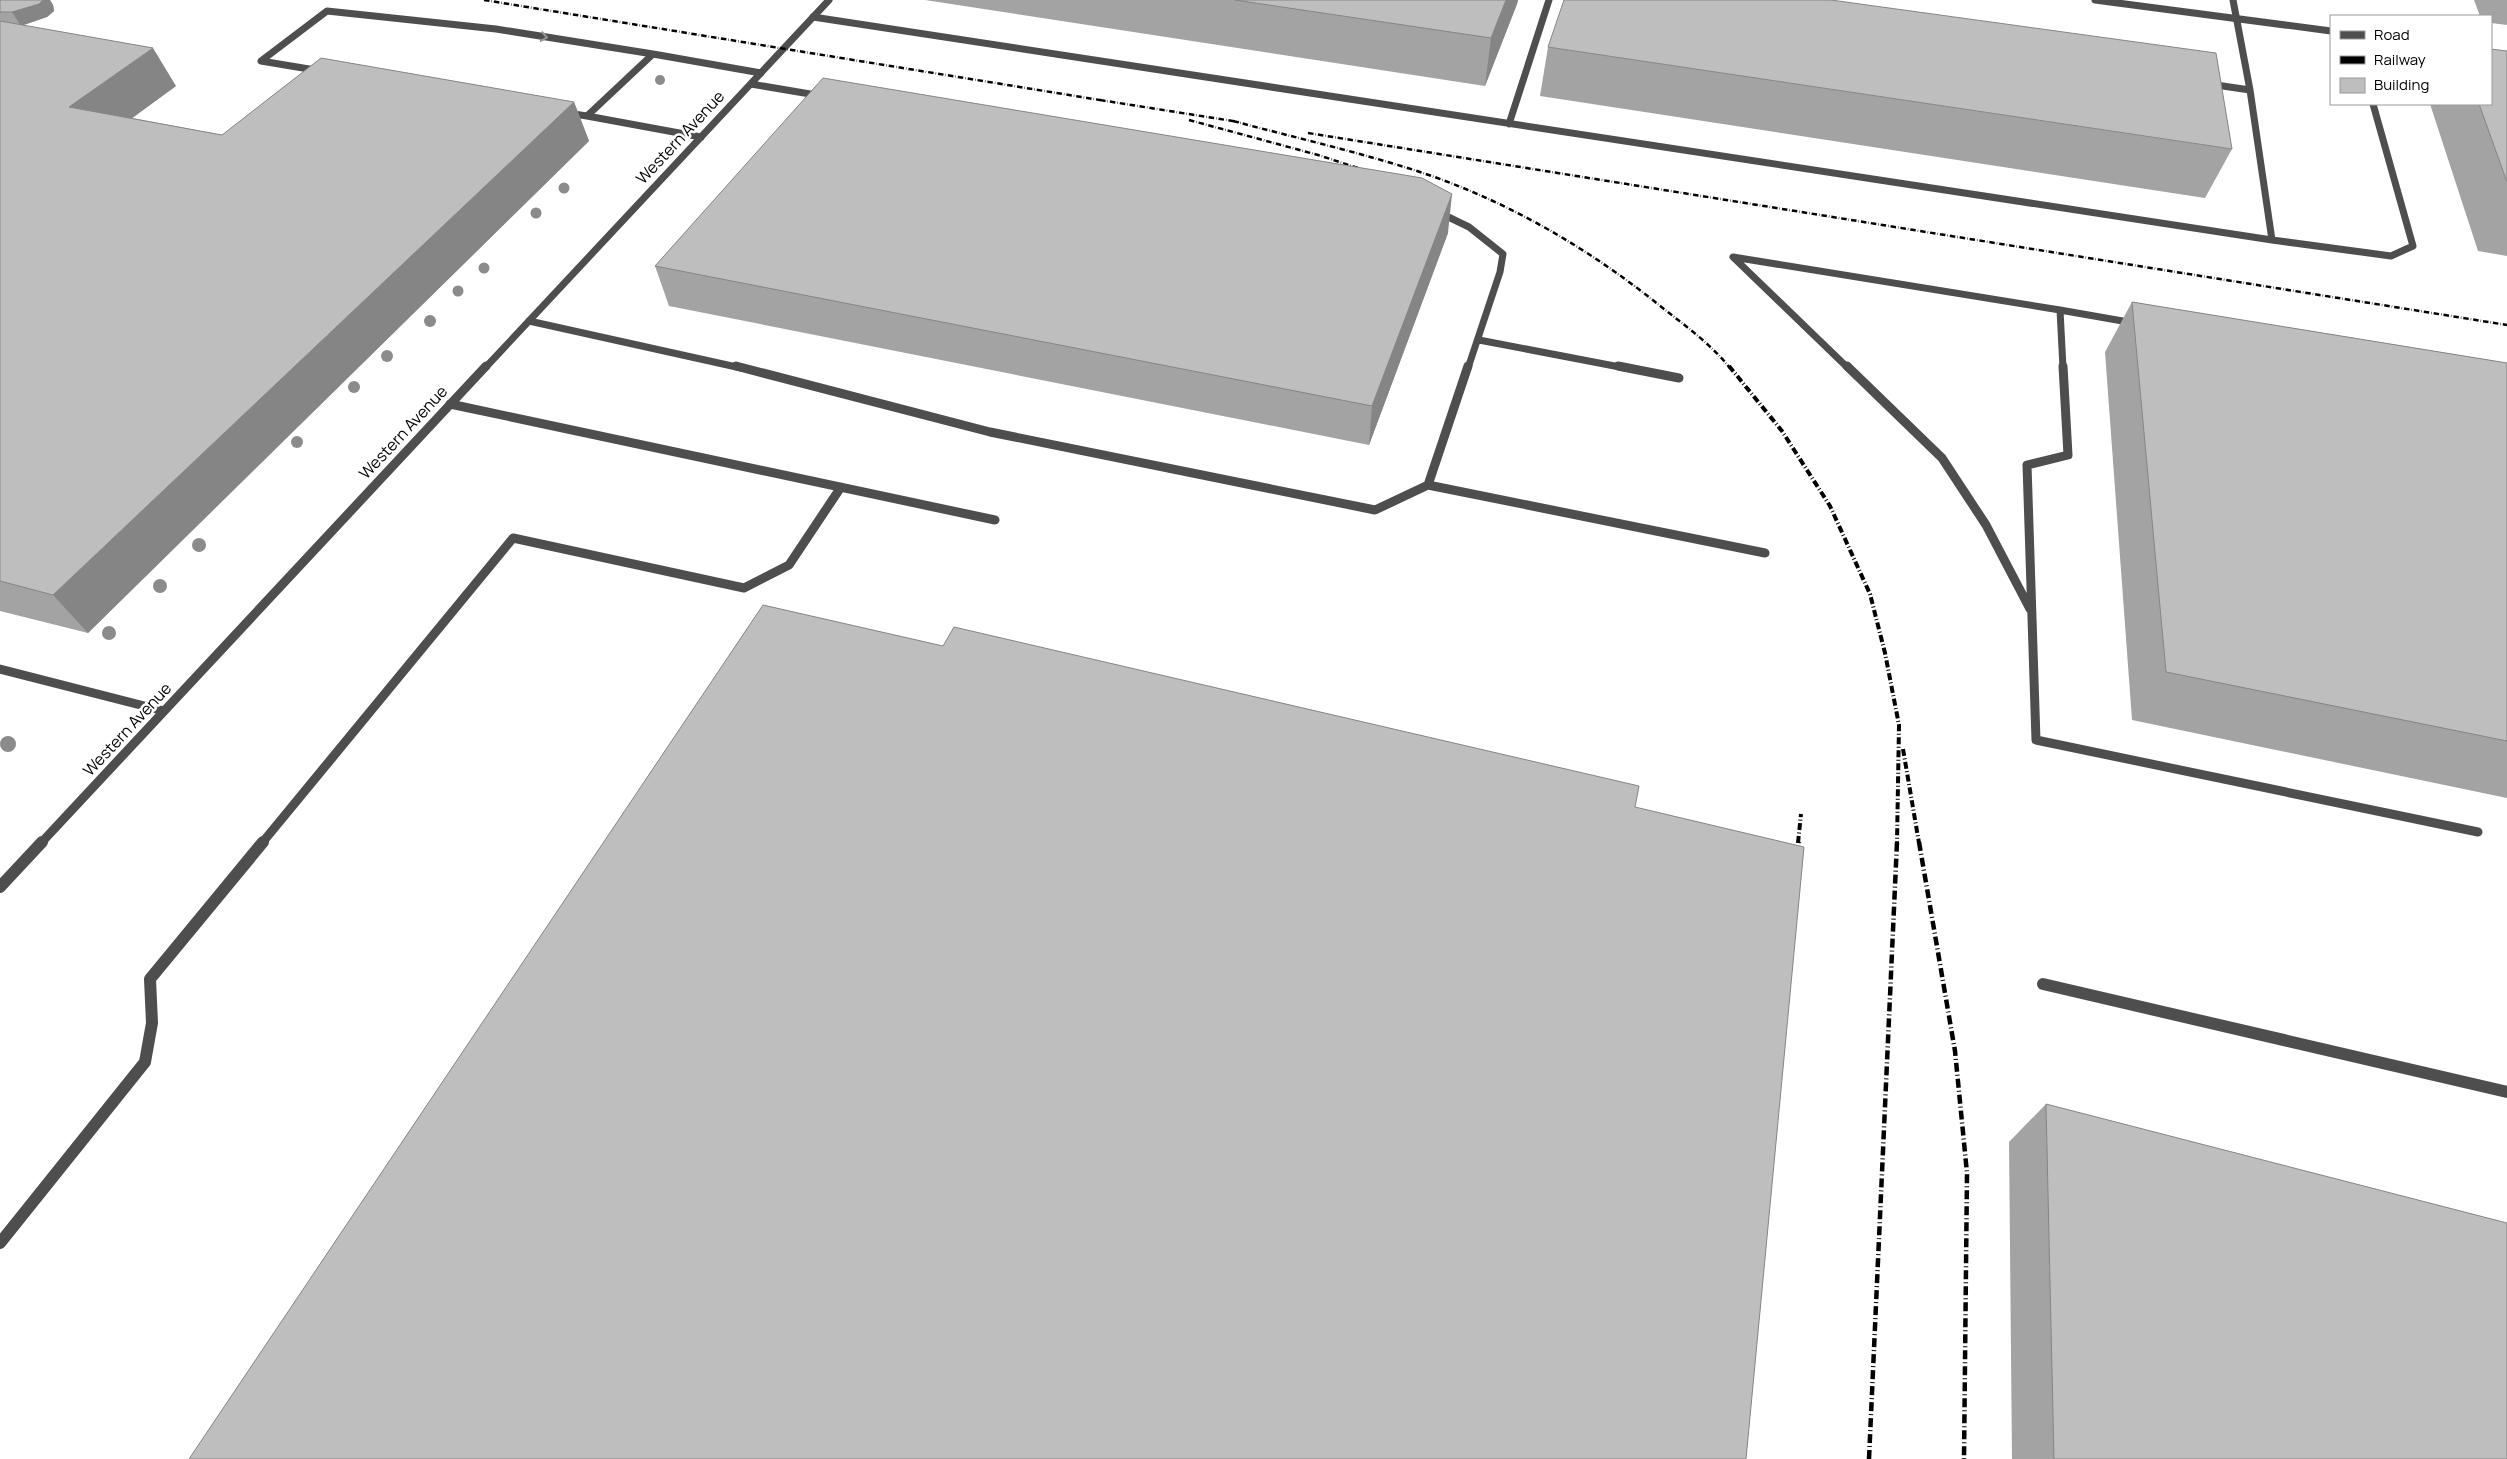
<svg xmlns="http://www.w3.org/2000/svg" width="2507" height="1459" viewBox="0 0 2507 1459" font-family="Manrope,sans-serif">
<rect width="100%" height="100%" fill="#fff"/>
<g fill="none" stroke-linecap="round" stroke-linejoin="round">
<path stroke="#4e4e4e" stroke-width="7" d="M 813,17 L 2272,240 L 2250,90 L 2233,0
M 321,71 L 261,61 L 327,11 L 496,29 L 653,54
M 751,84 L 822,96
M 2209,84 L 2250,90
M 567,113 L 587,116
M 1509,124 L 1549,0
M 701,137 L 587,116 L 653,54 L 761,73
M 1438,212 L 1469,227 L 1503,254 L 1500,272 L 1468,368
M 2272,240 L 2391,256 L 2413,246 L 2373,104
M 529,321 L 741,368
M 1479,340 L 1625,368
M 1848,368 L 1733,257 L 2060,310
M 2063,368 L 2060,310 L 2134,323"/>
<path stroke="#4e4e4e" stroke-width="9" d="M 736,366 L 990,432 L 1375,510 L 1428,485 L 1468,366
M 1618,366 L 1679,378
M 1847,366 L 1942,458 L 1986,525 L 2030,609
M 2063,366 L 2068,455 L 2027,465 L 2036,740 L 2478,832
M 450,404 L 995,520
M 1428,485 L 1765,553
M 0,669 L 164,711
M 262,843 L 513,538 L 744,588 L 789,565 L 841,487"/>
<path stroke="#4e4e4e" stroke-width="12" d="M 2043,984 L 2507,1092
M 0,1243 L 145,1062 L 152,1023 L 150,979 L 263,842"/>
<path stroke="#4e4e4e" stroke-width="7" d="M 2095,0 L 2331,31"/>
<path stroke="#4e4e4e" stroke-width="7" d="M 485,368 L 829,0"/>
<path stroke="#4e4e4e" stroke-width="9" d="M 41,843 L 486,366"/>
<path stroke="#4e4e4e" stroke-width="12" d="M 0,887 L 42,842"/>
<path stroke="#000" stroke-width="2.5" stroke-dasharray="5.5 2 0.5 2" stroke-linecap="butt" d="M 484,0 L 1106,101
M 1100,100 L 1239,122
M 1189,120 L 1318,155 L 1364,170
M 1233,121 C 1289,136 1346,149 1401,166 C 1495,194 1583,244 1659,305 C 1684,325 1710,343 1730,368
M 1308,133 L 2507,325"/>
<path stroke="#000" stroke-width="4" stroke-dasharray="7 2.5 1 2.5" stroke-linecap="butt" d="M 1729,366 L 1782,431 L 1830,506 L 1870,594 L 1885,653 L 1899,725 L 1897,843
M 1903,749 L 1919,843
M 1798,843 L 1801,814"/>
<path stroke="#000" stroke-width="4.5" stroke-dasharray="9 3 1 3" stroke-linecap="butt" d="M 1919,842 L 1955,1051 L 1967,1173 L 1964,1459
M 1797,859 L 1799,842
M 1869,1459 L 1897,842"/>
</g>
<g fill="#8b8b8b">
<circle cx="660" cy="80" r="5"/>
<circle cx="564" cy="188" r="5.5"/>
<circle cx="536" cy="213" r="5.5"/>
<circle cx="484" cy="268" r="5.5"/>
<circle cx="458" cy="291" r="5.5"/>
<circle cx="430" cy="321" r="6"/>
<circle cx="387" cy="356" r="6"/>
<circle cx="354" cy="387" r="6"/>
<circle cx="297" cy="442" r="6"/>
<circle cx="199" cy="545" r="7"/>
<circle cx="160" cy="586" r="7"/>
<circle cx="109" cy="633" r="7"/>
<circle cx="8" cy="744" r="8"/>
</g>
<path fill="#a3a3a3" d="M 0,0 L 50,0 L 53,5 L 54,11 L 47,17 L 23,25 L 176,86 L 132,118 L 222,135 L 574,102 L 589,141 L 88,633 L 0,611 Z
M 925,0 L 1518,0 L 1517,4 L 1485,86 Z
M 2474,0 L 2507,0 L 2507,25 L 2491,23 L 2491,16 L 2480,16 Z
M 1548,47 L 2232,149 L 2205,198 L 1540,96 Z
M 2507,51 L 2507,256 L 2478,251 L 2430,104 L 2491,104 Z
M 1448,233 L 1369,445 L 669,306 L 655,266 Z
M 2132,302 L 2507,363 L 2507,798 L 2132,720 L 2105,352 Z
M 2046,1104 L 2507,1459 L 2012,1459 L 2009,1142 Z"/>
<path fill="#858585" d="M 43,0 L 50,0 L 53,5 L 54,11 L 47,17 L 21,26 L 12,12 Z
M 1506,0 L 1518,0 L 1517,4 L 1485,86 L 1491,38 Z
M 153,48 L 176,86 L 94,146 L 69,107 Z
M 574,102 L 589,141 L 88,633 L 53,595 Z
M 1452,194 L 1448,233 L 1369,445 L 1372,406 Z"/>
<path fill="#bebebe" stroke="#858585" d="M 0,0 L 43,0 L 39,4 L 12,12 L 0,12 Z
M 1235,0 L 1506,0 L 1491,38 Z
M 1564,0 L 1831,0 L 2216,53 L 2232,149 L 1548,47 Z
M 0,21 L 153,48 L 69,107 L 222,135 L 321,58 L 574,102 L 53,595 L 0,581 Z
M 2491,49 L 2507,51 L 2507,182 L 2479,104 L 2491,104 Z
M 823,78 L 1422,178 L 1452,194 L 1372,406 L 655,266 Z
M 2132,302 L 2507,363 L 2507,741 L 2166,672 Z
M 763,605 L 943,646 L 954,627 L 1639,786 L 1635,807 L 1804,847 L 1746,1459 L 189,1459 Z
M 2046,1104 L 2507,1223 L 2507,1459 L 2054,1459 Z"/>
<defs><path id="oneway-chevron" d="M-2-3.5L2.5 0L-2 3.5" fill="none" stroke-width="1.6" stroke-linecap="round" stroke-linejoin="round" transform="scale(1.25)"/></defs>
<use stroke="#959595" href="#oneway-chevron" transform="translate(544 37) rotate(9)"/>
<g text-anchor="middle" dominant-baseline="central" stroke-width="5" stroke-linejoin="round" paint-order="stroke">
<g font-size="16" fill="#000" stroke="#fff">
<text transform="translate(680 137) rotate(-47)">Western Avenue</text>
<text transform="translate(403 432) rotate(-47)">Western Avenue</text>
<text transform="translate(127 729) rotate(-47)">Western Avenue</text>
</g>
</g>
<rect x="2330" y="15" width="162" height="90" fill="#ffffff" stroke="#999999"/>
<rect x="2340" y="31" width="25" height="8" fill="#4e4e4e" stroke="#999999"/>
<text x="2374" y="40" font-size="15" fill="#000000">Road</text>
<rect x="2340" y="56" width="25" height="8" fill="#000000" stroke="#999999"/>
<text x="2374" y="65" font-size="15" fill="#000000">Railway</text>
<rect x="2340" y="78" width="25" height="15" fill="#bebebe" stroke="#999999"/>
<text x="2374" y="90" font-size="15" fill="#000000">Building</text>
</svg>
